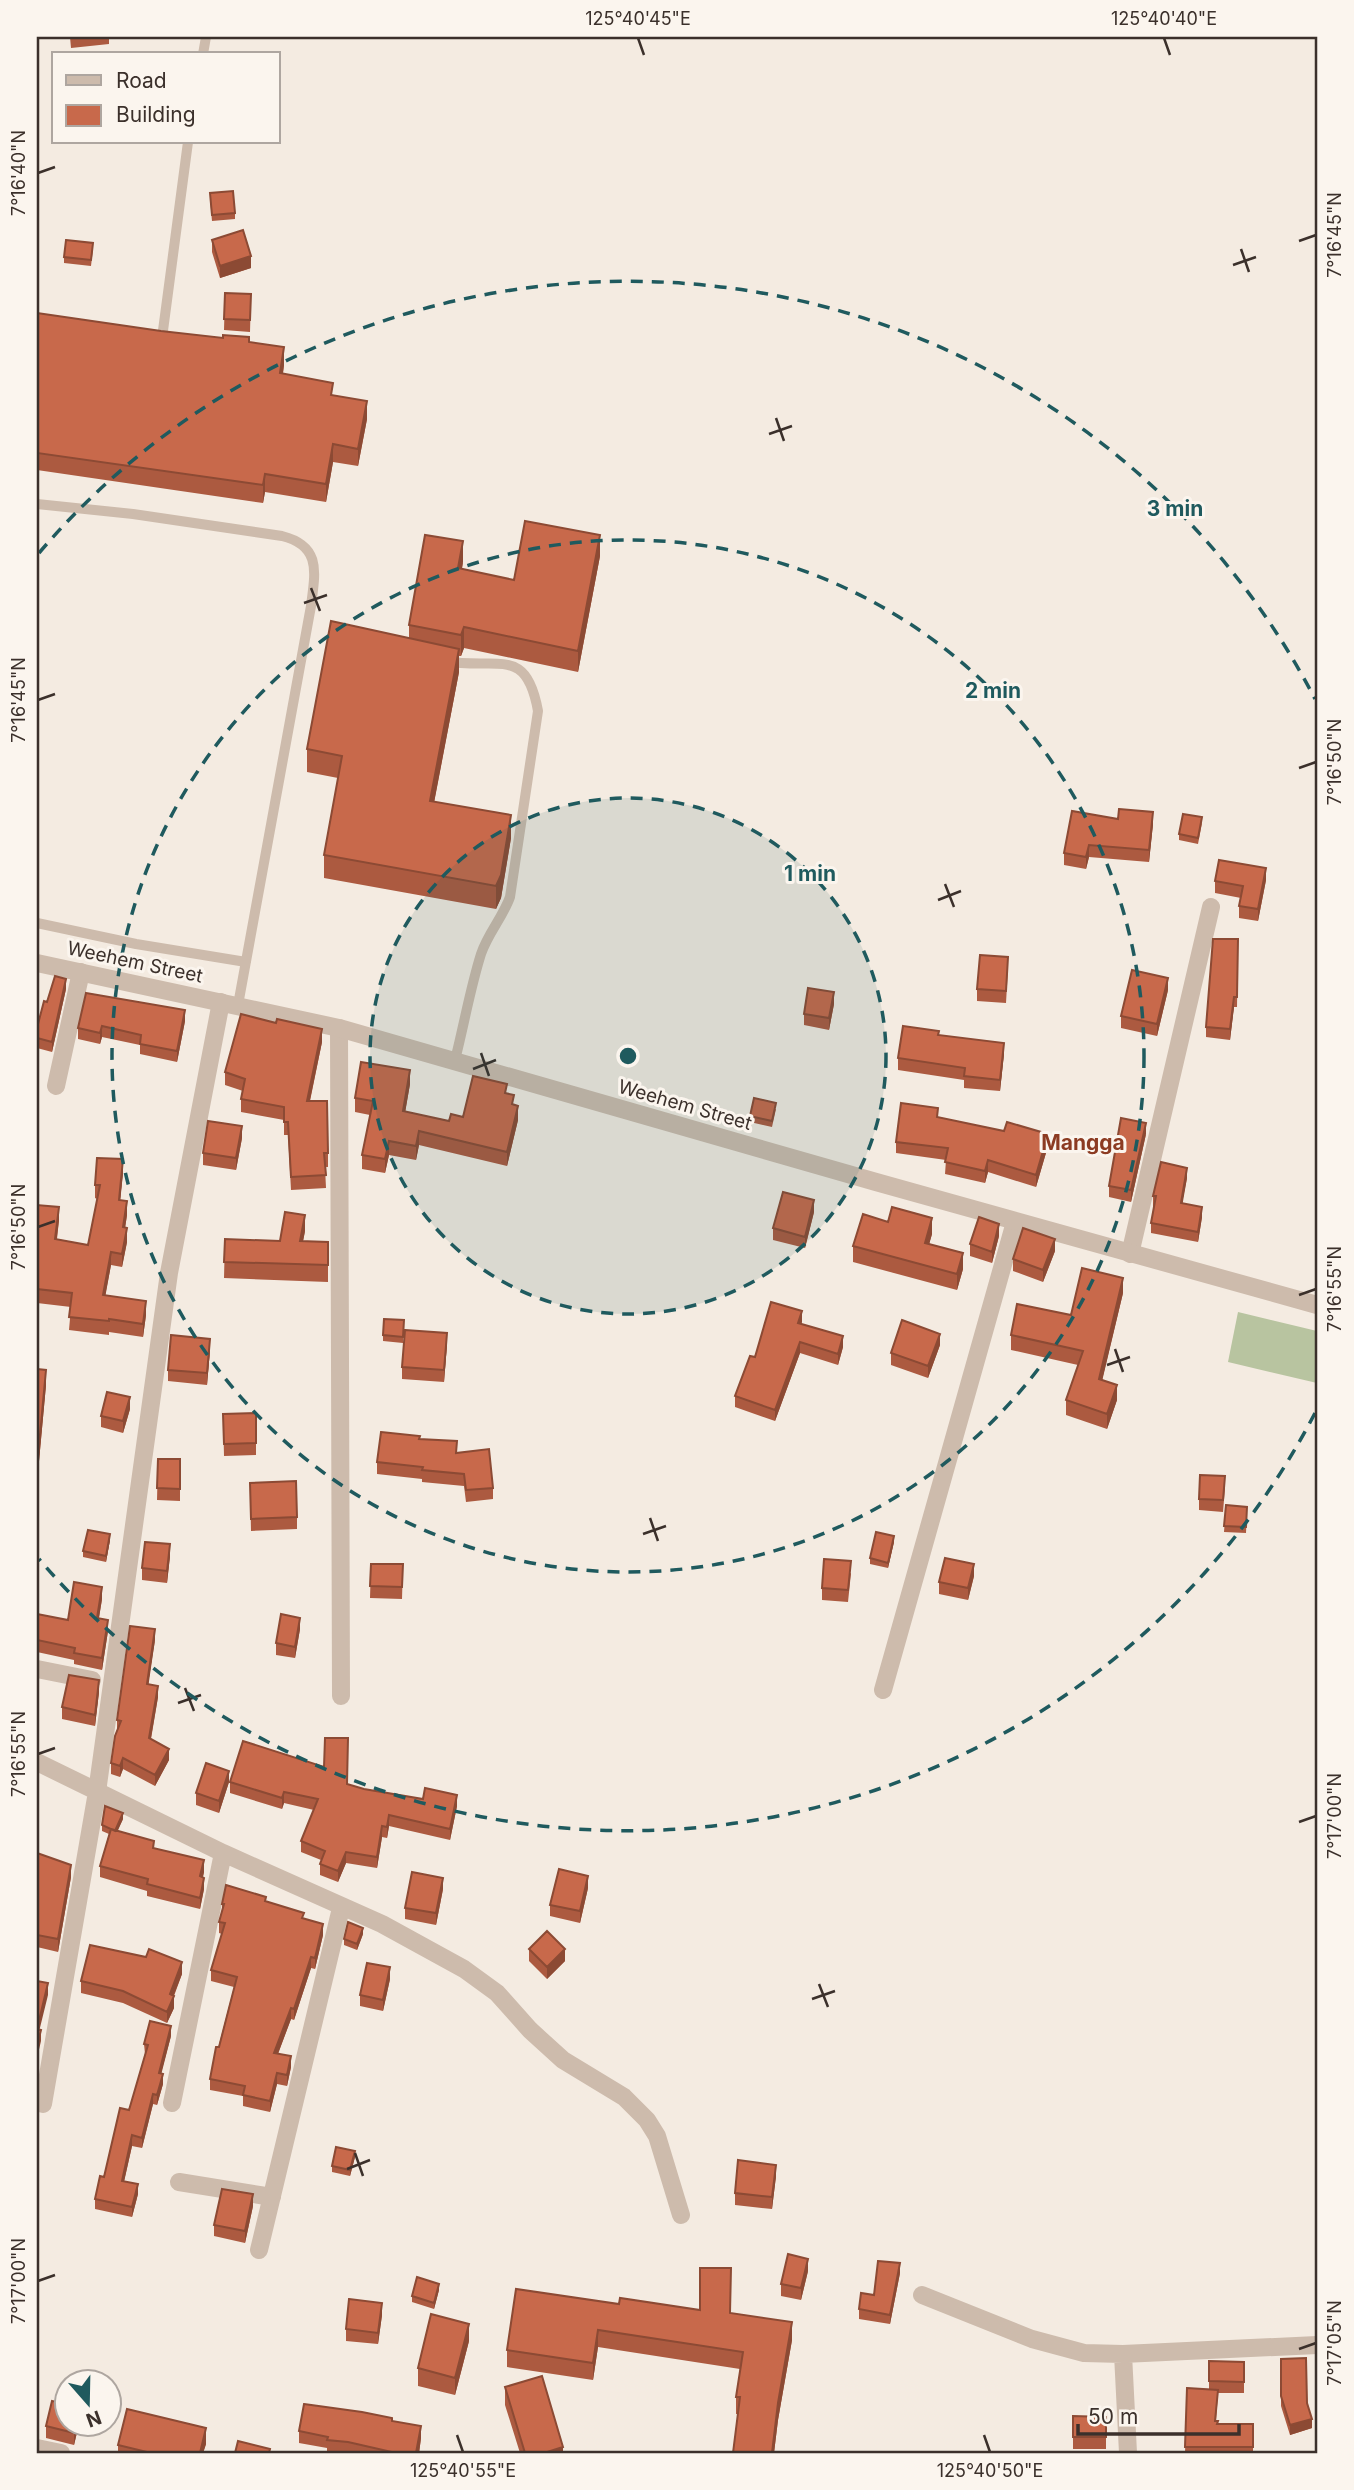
<svg xmlns="http://www.w3.org/2000/svg" width="1354" height="2490" viewBox="0 0 1354 2490" font-family="Inter,sans-serif">
<rect width="100%" height="100%" fill="#f4ebe1"/>
<path fill="#b8c4a0" d="M 1238,1312 L 1317,1331 L 1317,1383 L 1228,1362 Z"/>
<g fill="none" stroke-linecap="round" stroke-linejoin="round">
<path stroke="#cdbbac" stroke-width="10" d="M 203,54 L 206,37
M 162,338 L 188,142
M 37,504 L 133,514 L 282,536 C 322,546 315,573 311,606 L 238,1005
M 446,661 C 497,671 526,644 538,711 L 510,897 C 503,917 488,933 481,954 C 470,989 464,1025 455,1060
M 37,923 L 136,944 L 246,962"/>
<path stroke="#cdbbac" stroke-width="18" d="M 339,1028 L 341,1696
M 56,1086 L 81,972
M 1130,1254 L 1211,907
M 37,1669 L 92,1680
M 883,1690 L 1015,1222
M 37,1762 L 223,1853 L 382,1924 L 464,1969 L 497,1993 L 530,2030 L 563,2060 L 624,2097 L 647,2120 L 657,2136 L 681,2215
M 172,2103 L 223,1853
M 43,2104 L 97,1792 L 169,1273 L 221,1002
M 179,2182 L 272,2197
M 259,2250 L 341,1908
M 922,2295 L 1032,2339 L 1084,2353 L 1123,2354 L 1317,2345
M 1123,2354 L 1128,2453
M 37,2448 L 61,2453"/>
<path stroke="#cdbbac" stroke-width="18" d="M 37,963 L 339,1028 L 876,1182 L 1317,1305"/>
</g>
<path fill="#ac5a40" d="M 70,37 L 109,37 L 109,44 L 71,48 Z
M 210,199 L 235,213 L 235,219 L 212,221 Z
M 212,240 L 251,268 L 220,278 L 212,252 Z
M 93,249 L 91,266 L 64,263 L 64,257 Z
M 225,293 L 251,294 L 250,332 L 224,330 Z
M 37,313 L 161,331 L 249,342 L 284,365 L 283,374 L 333,395 L 367,419 L 358,466 L 333,462 L 326,502 L 265,492 L 263,503 L 37,470 Z
M 600,556 L 578,672 L 464,648 L 461,656 L 459,656 L 459,672 L 434,802 L 511,838 L 501,898 L 496,909 L 324,878 L 324,855 L 338,778 L 307,772 L 307,749 L 409,638 L 409,625 L 463,562 L 462,569 L 514,580 Z
M 1202,823 L 1198,844 L 1179,840 L 1179,834 Z
M 1153,824 L 1149,862 L 1089,857 L 1086,869 L 1064,865 L 1064,853 Z
M 1266,880 L 1258,921 L 1239,918 L 1239,906 L 1241,898 L 1215,893 L 1215,881 Z
M 1238,939 L 1237,1007 L 1234,1007 L 1230,1040 L 1206,1037 L 1206,1027 Z
M 1008,968 L 1006,1003 L 977,1001 L 977,989 Z
M 66,989 L 52,1052 L 37,1048 L 37,1028 L 47,1002 Z
M 1168,990 L 1157,1036 L 1121,1028 L 1121,1016 Z
M 834,1004 L 829,1030 L 804,1025 L 804,1014 Z
M 185,1021 L 177,1062 L 140,1054 L 140,1045 L 102,1037 L 100,1044 L 78,1039 L 78,1028 Z
M 939,1035 L 1004,1054 L 1000,1091 L 964,1088 L 964,1080 L 898,1070 L 898,1058 Z
M 322,1042 L 310,1101 L 328,1153 L 328,1167 L 325,1167 L 326,1188 L 291,1190 L 288,1135 L 284,1135 L 284,1120 L 241,1112 L 241,1099 L 243,1091 L 225,1085 L 225,1072 Z
M 410,1084 L 405,1112 L 449,1121 L 463,1117 L 507,1093 L 514,1105 L 518,1120 L 507,1166 L 419,1145 L 416,1160 L 389,1155 L 385,1173 L 362,1169 L 362,1155 L 370,1115 L 355,1112 L 355,1098 Z
M 776,1109 L 772,1127 L 750,1122 L 750,1116 Z
M 938,1117 L 1048,1146 L 1036,1187 L 988,1172 L 985,1183 L 945,1174 L 946,1160 L 896,1153 L 896,1142 Z
M 1146,1134 L 1131,1202 L 1109,1197 L 1109,1186 Z
M 242,1138 L 236,1170 L 203,1165 L 203,1153 Z
M 123,1173 L 120,1200 L 127,1215 L 125,1228 L 127,1242 L 122,1267 L 111,1265 L 105,1296 L 146,1315 L 143,1337 L 109,1332 L 109,1335 L 69,1330 L 71,1307 L 37,1303 L 37,1205 L 59,1220 L 57,1239 L 88,1245 L 97,1199 L 95,1198 L 95,1185 Z
M 1187,1178 L 1182,1203 L 1202,1217 L 1198,1242 L 1151,1233 L 1151,1223 L 1154,1206 L 1153,1206 L 1153,1196 Z
M 814,1212 L 805,1248 L 773,1240 L 773,1228 Z
M 305,1231 L 303,1241 L 328,1242 L 328,1282 L 224,1278 L 225,1239 L 280,1241 Z
M 932,1234 L 929,1244 L 963,1269 L 957,1290 L 853,1262 L 853,1246 Z
M 999,1236 L 992,1263 L 970,1256 L 970,1244 Z
M 1055,1251 L 1043,1282 L 1013,1271 L 1013,1259 Z
M 1123,1293 L 1102,1380 L 1117,1400 L 1107,1429 L 1066,1415 L 1066,1400 L 1078,1365 L 1011,1350 L 1011,1335 L 1071,1315 Z
M 802,1322 L 801,1324 L 843,1347 L 838,1365 L 800,1353 L 775,1421 L 735,1407 L 735,1396 L 755,1357 Z
M 404,1326 L 403,1343 L 383,1341 L 383,1335 Z
M 447,1344 L 444,1382 L 402,1379 L 402,1367 Z
M 940,1345 L 928,1378 L 891,1365 L 891,1353 Z
M 210,1350 L 207,1385 L 168,1381 L 168,1370 Z
M 37,1369 L 46,1385 L 38,1472 L 37,1472 Z
M 130,1409 L 123,1433 L 101,1427 L 101,1416 Z
M 256,1413 L 256,1455 L 224,1456 L 223,1414 Z
M 420,1439 L 457,1453 L 493,1488 L 493,1499 L 466,1502 L 464,1486 L 422,1482 L 422,1479 L 377,1474 L 377,1462 Z
M 158,1459 L 180,1459 L 180,1501 L 157,1500 Z
M 250,1483 L 297,1517 L 297,1529 L 251,1531 Z
M 1225,1488 L 1223,1512 L 1199,1510 L 1199,1499 Z
M 1226,1505 L 1247,1507 L 1246,1533 L 1224,1532 Z
M 110,1540 L 106,1562 L 83,1557 L 83,1551 Z
M 894,1542 L 888,1568 L 870,1564 L 870,1558 Z
M 170,1556 L 167,1583 L 142,1580 L 142,1568 Z
M 371,1564 L 403,1564 L 402,1599 L 370,1598 Z
M 851,1573 L 848,1602 L 822,1600 L 822,1588 Z
M 974,1576 L 968,1600 L 939,1594 L 939,1582 Z
M 102,1599 L 99,1618 L 108,1631 L 102,1670 L 74,1664 L 74,1660 L 37,1652 L 37,1614 L 68,1620 Z
M 300,1629 L 295,1658 L 276,1655 L 276,1643 Z
M 155,1640 L 148,1684 L 158,1697 L 151,1739 L 169,1760 L 155,1786 L 123,1769 L 120,1777 L 111,1774 L 111,1763 L 117,1730 L 117,1720 Z
M 99,1692 L 95,1726 L 62,1719 L 62,1707 Z
M 229,1782 L 219,1813 L 196,1805 L 196,1793 Z
M 230,1782 L 347,1784 L 364,1789 L 457,1806 L 450,1840 L 389,1826 L 387,1838 L 382,1837 L 377,1868 L 346,1863 L 338,1882 L 320,1875 L 320,1864 L 321,1860 L 301,1852 L 301,1841 L 314,1810 L 284,1803 L 282,1809 L 230,1793 Z
M 123,1819 L 117,1831 L 204,1872 L 203,1877 L 204,1889 L 200,1909 L 147,1896 L 147,1891 L 100,1877 L 100,1866 L 109,1834 L 102,1831 L 102,1825 Z
M 37,1840 L 38,1854 L 71,1877 L 58,1952 L 37,1947 Z
M 588,1888 L 580,1923 L 550,1916 L 550,1905 Z
M 443,1889 L 436,1925 L 405,1919 L 405,1908 Z
M 266,1902 L 304,1918 L 323,1935 L 315,1969 L 311,1968 L 294,2020 L 291,2019 L 278,2054 L 291,2067 L 287,2086 L 277,2084 L 270,2112 L 243,2106 L 243,2096 L 210,2090 L 210,2079 L 234,1987 L 211,1981 L 211,1970 L 222,1934 L 219,1933 L 219,1922 L 222,1911 L 222,1904 Z
M 363,1934 L 357,1950 L 344,1945 L 344,1939 Z
M 529,1949 L 565,1961 L 547,1979 L 529,1961 Z
M 182,1974 L 174,1996 L 174,2008 L 167,2023 L 123,2003 L 81,1993 L 81,1981 Z
M 390,1979 L 383,2011 L 360,2006 L 360,1995 Z
M 171,2036 L 161,2073 L 163,2084 L 157,2105 L 153,2104 L 142,2148 L 132,2146 L 124,2181 L 138,2194 L 132,2217 L 95,2209 L 95,2199 L 129,2110 L 145,2054 L 144,2044 Z
M 355,2157 L 350,2176 L 332,2172 L 332,2166 Z
M 776,2176 L 772,2209 L 735,2205 L 735,2193 Z
M 253,2206 L 245,2243 L 214,2236 L 214,2225 Z
M 808,2271 L 801,2300 L 781,2296 L 781,2284 Z
M 900,2273 L 890,2324 L 859,2319 L 859,2309 L 874,2295 Z
M 439,2290 L 434,2309 L 412,2302 L 412,2296 Z
M 619,2304 L 730,2313 L 792,2340 L 778,2420 L 774,2453 L 733,2453 L 738,2414 L 736,2414 L 736,2397 L 740,2369 L 598,2347 L 593,2380 L 507,2367 L 507,2350 Z
M 382,2315 L 378,2344 L 346,2341 L 346,2329 Z
M 469,2341 L 455,2395 L 418,2386 L 418,2368 Z
M 1281,2359 L 1307,2403 L 1312,2428 L 1290,2435 L 1281,2406 Z
M 1209,2361 L 1244,2362 L 1244,2393 L 1218,2393 L 1216,2421 L 1217,2424 L 1253,2424 L 1253,2453 L 1185,2453 L 1187,2388 L 1209,2389 Z
M 505,2387 L 563,2453 L 520,2453 L 505,2405 Z
M 1073,2416 L 1106,2417 L 1106,2449 L 1073,2449 Z
M 392,2421 L 421,2438 L 419,2453 L 346,2453 L 327,2452 L 327,2448 L 299,2443 L 299,2431 Z
M 66,2424 L 79,2424 L 74,2445 L 46,2438 L 46,2426 Z
M 206,2444 L 203,2453 L 118,2453 L 118,2445 Z"/>
<path fill="#8c4a34" d="M 251,256 L 251,268 L 220,278 L 220,266 Z
M 284,347 L 284,365 L 280,391 L 280,373 Z
M 367,401 L 367,419 L 358,466 L 358,449 Z
M 333,444 L 333,462 L 326,502 L 326,484 Z
M 265,474 L 265,492 L 263,503 L 263,485 Z
M 600,535 L 600,556 L 578,672 L 578,651 Z
M 463,541 L 463,562 L 458,589 L 458,568 Z
M 464,627 L 464,648 L 461,656 L 461,635 Z
M 459,649 L 459,672 L 430,824 L 430,801 Z
M 1153,812 L 1153,824 L 1149,862 L 1149,850 Z
M 511,815 L 511,838 L 501,898 L 496,909 L 496,886 Z
M 1089,845 L 1089,857 L 1086,869 L 1086,857 Z
M 1266,868 L 1266,880 L 1258,921 L 1258,909 Z
M 1168,978 L 1168,990 L 1157,1036 L 1157,1024 Z
M 66,979 L 66,989 L 52,1052 L 52,1042 Z
M 834,992 L 834,1004 L 829,1030 L 829,1018 Z
M 1234,997 L 1234,1007 L 1230,1040 L 1230,1029 Z
M 185,1010 L 185,1021 L 177,1062 L 177,1051 Z
M 102,1026 L 102,1037 L 100,1044 L 100,1033 Z
M 322,1029 L 322,1042 L 307,1114 L 307,1101 Z
M 1004,1043 L 1004,1054 L 1000,1091 L 1000,1080 Z
M 410,1070 L 410,1084 L 403,1125 L 403,1111 Z
M 518,1106 L 518,1120 L 507,1166 L 507,1152 Z
M 1146,1123 L 1146,1134 L 1131,1202 L 1131,1190 Z
M 242,1126 L 242,1138 L 236,1170 L 236,1158 Z
M 419,1131 L 419,1145 L 416,1160 L 416,1146 Z
M 1048,1134 L 1048,1146 L 1036,1187 L 1036,1175 Z
M 389,1141 L 389,1155 L 385,1173 L 385,1159 Z
M 123,1159 L 123,1173 L 119,1213 L 119,1200 Z
M 988,1160 L 988,1172 L 985,1183 L 985,1171 Z
M 1187,1168 L 1187,1178 L 1181,1213 L 1181,1203 Z
M 814,1200 L 814,1212 L 805,1248 L 805,1237 Z
M 127,1201 L 127,1215 L 123,1241 L 123,1227 Z
M 59,1207 L 59,1220 L 55,1252 L 55,1239 Z
M 1202,1207 L 1202,1217 L 1198,1242 L 1198,1232 Z
M 305,1215 L 305,1231 L 300,1257 L 300,1241 Z
M 932,1218 L 932,1234 L 925,1259 L 925,1243 Z
M 999,1224 L 999,1236 L 992,1263 L 992,1252 Z
M 127,1228 L 127,1242 L 122,1267 L 122,1254 Z
M 1055,1239 L 1055,1251 L 1043,1282 L 1043,1270 Z
M 111,1252 L 111,1265 L 103,1309 L 103,1295 Z
M 963,1253 L 963,1269 L 957,1290 L 957,1274 Z
M 1123,1278 L 1123,1293 L 1099,1394 L 1099,1379 Z
M 146,1301 L 146,1315 L 143,1337 L 143,1324 Z
M 802,1311 L 802,1322 L 798,1334 L 798,1323 Z
M 447,1333 L 447,1344 L 444,1382 L 444,1370 Z
M 940,1334 L 940,1345 L 928,1378 L 928,1366 Z
M 843,1336 L 843,1347 L 838,1365 L 838,1354 Z
M 210,1339 L 210,1350 L 207,1385 L 207,1373 Z
M 800,1342 L 800,1353 L 775,1421 L 775,1410 Z
M 46,1370 L 46,1385 L 38,1472 L 38,1456 Z
M 1117,1385 L 1117,1400 L 1107,1429 L 1107,1414 Z
M 130,1397 L 130,1409 L 123,1433 L 123,1421 Z
M 110,1534 L 110,1540 L 106,1562 L 106,1556 Z
M 894,1536 L 894,1542 L 888,1568 L 888,1563 Z
M 170,1544 L 170,1556 L 167,1583 L 167,1571 Z
M 974,1564 L 974,1576 L 968,1600 L 968,1588 Z
M 102,1587 L 102,1599 L 97,1629 L 97,1618 Z
M 300,1618 L 300,1629 L 295,1658 L 295,1647 Z
M 108,1620 L 108,1631 L 102,1670 L 102,1658 Z
M 155,1629 L 155,1640 L 147,1695 L 147,1684 Z
M 99,1680 L 99,1692 L 95,1726 L 95,1715 Z
M 158,1686 L 158,1697 L 149,1749 L 149,1738 Z
M 169,1749 L 169,1760 L 155,1786 L 155,1775 Z
M 123,1758 L 123,1769 L 120,1777 L 120,1766 Z
M 229,1771 L 229,1782 L 219,1813 L 219,1801 Z
M 284,1792 L 284,1803 L 282,1809 L 282,1798 Z
M 457,1795 L 457,1806 L 450,1840 L 450,1829 Z
M 123,1813 L 123,1819 L 115,1837 L 115,1831 Z
M 389,1815 L 389,1826 L 387,1838 L 387,1827 Z
M 382,1826 L 382,1837 L 377,1868 L 377,1857 Z
M 346,1852 L 346,1863 L 338,1882 L 338,1871 Z
M 204,1860 L 204,1872 L 200,1888 L 200,1876 Z
M 71,1865 L 71,1877 L 58,1952 L 58,1939 Z
M 588,1876 L 588,1888 L 580,1923 L 580,1911 Z
M 204,1878 L 204,1889 L 200,1909 L 200,1898 Z
M 443,1878 L 443,1889 L 436,1925 L 436,1913 Z
M 323,1924 L 323,1935 L 315,1969 L 315,1958 Z
M 363,1928 L 363,1934 L 357,1950 L 357,1944 Z
M 565,1949 L 565,1961 L 547,1979 L 547,1967 Z
M 311,1957 L 311,1968 L 294,2020 L 294,2009 Z
M 182,1962 L 182,1974 L 173,1997 L 174,1996 L 174,2008 L 167,2023 L 167,2012 L 170,1994 Z
M 390,1967 L 390,1979 L 383,2011 L 383,2000 Z
M 48,1983 L 48,1995 L 37,2040 L 37,2029 Z
M 291,2008 L 291,2019 L 274,2064 L 274,2053 Z
M 171,2026 L 171,2036 L 159,2083 L 159,2073 Z
M 41,2030 L 41,2041 L 37,2058 L 37,2046 Z
M 291,2056 L 291,2067 L 287,2086 L 287,2075 Z
M 277,2073 L 277,2084 L 270,2112 L 270,2101 Z
M 163,2074 L 163,2084 L 157,2105 L 157,2095 Z
M 153,2094 L 153,2104 L 142,2148 L 142,2138 Z
M 132,2135 L 132,2146 L 122,2191 L 122,2181 Z
M 355,2151 L 355,2157 L 350,2176 L 350,2170 Z
M 776,2165 L 776,2176 L 772,2209 L 772,2197 Z
M 138,2184 L 138,2194 L 132,2217 L 132,2207 Z
M 253,2194 L 253,2206 L 245,2243 L 245,2231 Z
M 808,2259 L 808,2271 L 801,2300 L 801,2288 Z
M 900,2263 L 900,2273 L 890,2324 L 890,2315 Z
M 439,2284 L 439,2290 L 434,2309 L 434,2303 Z
M 382,2303 L 382,2315 L 378,2344 L 378,2333 Z
M 792,2322 L 792,2340 L 778,2420 L 774,2453 L 772,2453 L 778,2403 Z
M 469,2324 L 469,2341 L 455,2395 L 455,2378 Z
M 598,2330 L 598,2347 L 593,2380 L 593,2363 Z
M 1312,2419 L 1312,2428 L 1290,2435 L 1290,2425 Z
M 76,2424 L 79,2424 L 74,2445 L 74,2433 Z
M 421,2426 L 421,2438 L 419,2453 L 416,2453 Z
M 206,2428 L 206,2444 L 203,2453 L 200,2453 Z
M 563,2447 L 563,2453 L 544,2453 Z"/>
<path fill="#c8694b" stroke="#8c4a34" stroke-width="2" d="M 233,191 L 235,213 L 212,215 L 210,193 Z
M 243,230 L 251,256 L 220,266 L 212,240 Z
M 66,240 L 93,243 L 91,260 L 64,257 Z
M 225,293 L 251,294 L 250,320 L 224,319 Z
M 37,313 L 161,331 L 223,338 L 223,335 L 249,337 L 249,342 L 284,347 L 280,373 L 333,383 L 331,395 L 367,401 L 358,449 L 333,444 L 326,484 L 265,474 L 263,485 L 37,453 Z
M 525,521 L 600,535 L 578,651 L 464,627 L 461,635 L 409,625 L 425,535 L 463,541 L 458,568 L 514,580 Z
M 331,621 L 459,649 L 430,801 L 511,815 L 501,875 L 496,886 L 324,855 L 342,756 L 307,749 Z
M 1119,809 L 1153,812 L 1149,850 L 1089,845 L 1086,857 L 1064,853 L 1072,811 L 1118,819 Z
M 1183,814 L 1202,817 L 1198,838 L 1179,834 Z
M 1219,860 L 1266,868 L 1258,909 L 1239,906 L 1243,886 L 1215,881 Z
M 1213,939 L 1238,939 L 1237,997 L 1234,997 L 1230,1029 L 1206,1027 Z
M 980,955 L 1008,957 L 1006,991 L 977,989 Z
M 1132,970 L 1168,978 L 1157,1024 L 1121,1016 Z
M 55,976 L 66,979 L 52,1042 L 37,1038 L 37,1028 L 44,1001 L 47,1002 Z
M 808,988 L 834,992 L 829,1018 L 804,1014 Z
M 86,993 L 185,1010 L 177,1051 L 140,1044 L 141,1035 L 102,1026 L 100,1033 L 78,1028 Z
M 241,1014 L 276,1023 L 277,1019 L 322,1029 L 307,1101 L 327,1101 L 328,1153 L 324,1153 L 326,1175 L 291,1177 L 288,1122 L 284,1122 L 284,1107 L 241,1099 L 245,1079 L 225,1072 Z
M 903,1026 L 939,1031 L 938,1035 L 1004,1043 L 1000,1080 L 964,1076 L 965,1068 L 898,1058 Z
M 361,1062 L 410,1070 L 403,1111 L 449,1121 L 451,1114 L 463,1117 L 473,1076 L 507,1084 L 505,1093 L 514,1095 L 512,1104 L 518,1106 L 507,1152 L 419,1131 L 416,1146 L 389,1141 L 385,1159 L 362,1155 L 373,1101 L 355,1098 Z
M 754,1098 L 776,1103 L 772,1121 L 750,1116 Z
M 901,1103 L 938,1108 L 937,1117 L 1004,1131 L 1007,1122 L 1048,1134 L 1036,1175 L 988,1160 L 985,1171 L 945,1162 L 948,1148 L 896,1142 Z
M 1121,1118 L 1146,1123 L 1131,1190 L 1109,1186 Z
M 208,1121 L 242,1126 L 236,1158 L 203,1153 Z
M 97,1158 L 123,1159 L 119,1200 L 127,1201 L 123,1227 L 127,1228 L 122,1254 L 111,1252 L 103,1295 L 146,1301 L 143,1324 L 109,1319 L 109,1321 L 69,1317 L 72,1293 L 37,1289 L 37,1205 L 59,1207 L 55,1239 L 88,1245 L 100,1185 L 95,1185 Z
M 1161,1162 L 1187,1168 L 1181,1203 L 1202,1207 L 1198,1232 L 1151,1223 L 1156,1196 L 1153,1196 Z
M 783,1192 L 814,1200 L 805,1237 L 773,1228 Z
M 892,1207 L 932,1218 L 925,1243 L 963,1253 L 957,1274 L 853,1246 L 863,1214 L 888,1222 Z
M 285,1212 L 305,1215 L 300,1241 L 328,1242 L 328,1265 L 224,1262 L 225,1239 L 280,1241 Z
M 979,1217 L 999,1224 L 992,1252 L 970,1244 Z
M 1023,1228 L 1055,1239 L 1043,1270 L 1013,1259 Z
M 1082,1268 L 1123,1278 L 1099,1379 L 1117,1385 L 1107,1414 L 1066,1400 L 1083,1351 L 1011,1335 L 1017,1304 L 1071,1315 Z
M 771,1302 L 802,1311 L 798,1323 L 843,1336 L 838,1354 L 800,1342 L 775,1410 L 735,1396 L 750,1356 L 755,1357 Z
M 384,1319 L 404,1320 L 403,1337 L 383,1335 Z
M 902,1320 L 940,1334 L 928,1366 L 891,1353 Z
M 405,1330 L 447,1333 L 444,1370 L 402,1367 Z
M 171,1335 L 210,1339 L 207,1373 L 168,1370 Z
M 37,1369 L 46,1370 L 38,1456 L 37,1456 Z
M 107,1392 L 130,1397 L 123,1421 L 101,1416 Z
M 256,1413 L 256,1443 L 224,1444 L 223,1414 Z
M 381,1432 L 420,1436 L 419,1439 L 457,1441 L 456,1453 L 489,1449 L 493,1488 L 466,1490 L 464,1474 L 422,1470 L 423,1467 L 377,1462 Z
M 158,1459 L 180,1459 L 180,1489 L 157,1488 Z
M 1200,1475 L 1225,1476 L 1223,1500 L 1199,1499 Z
M 296,1481 L 297,1517 L 251,1519 L 250,1483 Z
M 1226,1505 L 1247,1507 L 1246,1527 L 1224,1526 Z
M 88,1530 L 110,1534 L 106,1556 L 83,1551 Z
M 876,1532 L 894,1536 L 888,1563 L 870,1558 Z
M 145,1542 L 170,1544 L 167,1571 L 142,1568 Z
M 945,1558 L 974,1564 L 968,1588 L 939,1582 Z
M 824,1559 L 851,1561 L 848,1590 L 822,1588 Z
M 371,1564 L 403,1564 L 402,1587 L 370,1586 Z
M 74,1582 L 102,1587 L 97,1618 L 108,1620 L 102,1658 L 74,1653 L 75,1648 L 37,1640 L 37,1614 L 68,1620 Z
M 281,1614 L 300,1618 L 295,1647 L 276,1643 Z
M 130,1626 L 155,1629 L 147,1684 L 158,1686 L 149,1738 L 169,1749 L 155,1775 L 123,1758 L 120,1766 L 111,1763 L 115,1736 L 121,1721 L 117,1720 Z
M 69,1675 L 99,1680 L 95,1715 L 62,1707 Z
M 325,1738 L 348,1738 L 347,1784 L 364,1789 L 423,1799 L 425,1788 L 457,1795 L 450,1829 L 389,1815 L 387,1827 L 382,1826 L 377,1857 L 346,1852 L 338,1871 L 320,1864 L 325,1851 L 301,1841 L 318,1799 L 284,1792 L 282,1798 L 230,1782 L 243,1741 L 324,1767 Z
M 206,1763 L 229,1771 L 219,1801 L 196,1793 Z
M 105,1806 L 123,1813 L 115,1831 L 102,1825 Z
M 111,1829 L 154,1841 L 153,1848 L 204,1860 L 200,1876 L 204,1878 L 200,1898 L 147,1884 L 148,1879 L 100,1866 Z
M 37,1853 L 71,1865 L 58,1939 L 37,1935 Z
M 559,1869 L 588,1876 L 580,1911 L 550,1905 Z
M 412,1872 L 443,1878 L 436,1913 L 405,1908 Z
M 226,1885 L 266,1897 L 265,1901 L 304,1913 L 302,1918 L 323,1924 L 315,1958 L 311,1957 L 294,2009 L 291,2008 L 274,2053 L 291,2056 L 287,2075 L 277,2073 L 270,2101 L 243,2095 L 245,2086 L 210,2079 L 216,2047 L 219,2047 L 237,1977 L 211,1970 L 225,1923 L 219,1922 L 224,1904 L 222,1904 Z
M 348,1922 L 363,1928 L 357,1944 L 344,1939 Z
M 547,1931 L 565,1949 L 547,1967 L 529,1949 Z
M 90,1945 L 146,1957 L 149,1949 L 182,1962 L 170,1994 L 174,1996 L 167,2012 L 123,1991 L 81,1981 Z
M 367,1963 L 390,1967 L 383,2000 L 360,1995 Z
M 37,1981 L 48,1983 L 37,2029 L 41,2030 L 37,2046 Z
M 150,2021 L 171,2026 L 159,2073 L 163,2074 L 157,2095 L 153,2094 L 142,2138 L 132,2135 L 122,2181 L 138,2184 L 132,2207 L 95,2199 L 100,2176 L 104,2177 L 120,2108 L 129,2110 L 148,2045 L 144,2044 Z
M 336,2147 L 355,2151 L 350,2170 L 332,2166 Z
M 738,2160 L 776,2165 L 772,2197 L 735,2193 Z
M 222,2189 L 253,2194 L 245,2231 L 214,2225 Z
M 788,2254 L 808,2259 L 801,2288 L 781,2284 Z
M 878,2261 L 900,2263 L 890,2315 L 859,2309 L 861,2293 L 874,2295 Z
M 700,2268 L 731,2268 L 730,2313 L 792,2322 L 778,2403 L 772,2453 L 733,2453 L 740,2397 L 736,2397 L 743,2352 L 598,2330 L 593,2363 L 507,2350 L 516,2289 L 619,2304 L 620,2298 L 700,2310 Z
M 417,2277 L 439,2284 L 434,2303 L 412,2296 Z
M 349,2299 L 382,2303 L 378,2333 L 346,2329 Z
M 431,2314 L 469,2324 L 455,2378 L 418,2368 Z
M 1306,2358 L 1307,2403 L 1312,2419 L 1290,2425 L 1281,2396 L 1281,2359 Z
M 1209,2361 L 1244,2362 L 1244,2382 L 1209,2381 Z
M 542,2376 L 563,2447 L 544,2453 L 525,2453 L 505,2387 Z
M 1187,2388 L 1218,2390 L 1215,2421 L 1218,2421 L 1217,2424 L 1253,2424 L 1253,2447 L 1185,2447 Z
M 52,2401 L 66,2404 L 66,2424 L 76,2424 L 74,2433 L 46,2426 Z
M 304,2404 L 362,2412 L 392,2418 L 392,2421 L 421,2426 L 416,2453 L 396,2453 L 348,2442 L 327,2440 L 328,2437 L 299,2431 Z
M 127,2409 L 206,2428 L 200,2453 L 151,2453 L 118,2445 Z
M 1073,2416 L 1106,2417 L 1106,2437 L 1073,2437 Z
M 238,2441 L 270,2449 L 269,2453 L 235,2453 Z"/>
<path fill="none" stroke="#3b302b" stroke-width="2.5" d="M 638,38 L 644,55M 1164,38 L 1170,55M 38,173 L 55,167M 1299,241 L 1316,235M 1241,249 L 1249,272M 1233,265 L 1256,257M 776,418 L 784,441M 769,434 L 792,426M 311,588 L 320,611M 304,603 L 327,595M 38,700 L 55,694M 1299,768 L 1316,762M 945,884 L 954,907M 938,900 L 961,891M 481,1053 L 489,1076M 473,1069 L 496,1060M 38,1227 L 55,1221M 1299,1295 L 1316,1289M 1115,1349 L 1123,1372M 1107,1365 L 1130,1357M 650,1518 L 658,1541M 643,1534 L 666,1526M 185,1688 L 194,1711M 178,1703 L 201,1695M 38,1754 L 55,1748M 1299,1822 L 1316,1816M 819,1984 L 828,2007M 812,1999 L 835,1991M 355,2153 L 363,2176M 347,2169 L 370,2160M 38,2281 L 55,2275M 1299,2349 L 1316,2343M 457,2435 L 463,2452M 984,2435 L 990,2452"/>
<circle cx="628" cy="1056" r="258" fill="#1f5a5e" fill-opacity=".12"/>
<g fill="none" stroke="#1f5a5e" stroke-width="3.5" stroke-dasharray="12 9">
<circle cx="628" cy="1056" r="258"/>
<circle cx="628" cy="1056" r="516"/>
<path d="M1315 1413A774 774 0 0 1 39 1559M39 553A774 774 0 0 1 1315 699"/>
</g>
<g text-anchor="middle" dominant-baseline="central" stroke-width="6" stroke-linejoin="round" paint-order="stroke">
<g font-size="19" fill="#3b302b" stroke="#fbf5ee">
<text transform="translate(135 962) rotate(12)">Weehem Street</text>
<text transform="translate(685 1105) rotate(16)">Weehem Street</text>
</g>
<g font-size="21" font-weight="bold" fill="#8c3b22" stroke="#fbf5ee">
<text x="1083" y="1142">Mangga</text>
</g>
</g>
<circle cx="628" cy="1056" r="10" fill="#1f5a5e" stroke="#fbf5ee" stroke-width="3.5"/>
<g font-size="21" text-anchor="middle" font-weight="bold" fill="#1f5a5e" stroke="#fbf5ee" stroke-width="6" stroke-linejoin="round" paint-order="stroke">
<text x="1175" y="516">3 min</text>
<text x="993" y="698">2 min</text>
<text x="810" y="881">1 min</text>
</g>
<rect width="1354" height="2490" fill="none" stroke="#fbf5ee" stroke-width="77"/>
<rect x="52" y="52" width="228" height="91" fill="#fbf5ee" stroke="#aea6a0" stroke-width="2"/>
<rect x="66" y="75" width="35" height="10" fill="#cdbbac" stroke="#aea6a0" stroke-width="2"/>
<text x="116" y="88" font-size="21" fill="#3b302b">Road</text>
<rect x="66" y="105" width="35" height="21" fill="#c8694b" stroke="#aea6a0" stroke-width="2"/>
<text x="116" y="122" font-size="21" fill="#3b302b">Building</text>
<g transform="translate(88 2403) rotate(160)"><circle r="33" fill="#fbf5ee" stroke="#aea6a0" stroke-width="2"/>
<path d="M0-5L12 26L0 18L-12 26Z" fill="#1f5a5e"/>
<text y="-10" font-size="19" font-weight="bold" text-anchor="middle" fill="#3b302b">N</text>
</g>
<path d="M1078 2424v10h161v-10" fill="none" stroke="#3b302b" stroke-width="3.5"/>
<text x="1088" y="2424" font-size="21" fill="#3b302b" stroke="#fbf5ee" stroke-width="5" paint-order="stroke">50 m</text>
<rect x="38" y="38" width="1278" height="2414" fill="none" stroke="#3b302b" stroke-width="2.5"/>
<g font-size="18" text-anchor="middle" fill="#3b302b">
<text x="638" y="25">125°40'45"E</text>
<text x="1164" y="25">125°40'40"E</text>
<text transform="translate(19 173) rotate(-90)" y="6">7°16'40"N</text>
<text transform="translate(1335 235) rotate(-90)" y="6">7°16'45"N</text>
<text transform="translate(19 700) rotate(-90)" y="6">7°16'45"N</text>
<text transform="translate(1335 762) rotate(-90)" y="6">7°16'50"N</text>
<text transform="translate(19 1227) rotate(-90)" y="6">7°16'50"N</text>
<text transform="translate(1335 1289) rotate(-90)" y="6">7°16'55"N</text>
<text transform="translate(19 1754) rotate(-90)" y="6">7°16'55"N</text>
<text transform="translate(1335 1816) rotate(-90)" y="6">7°17'00"N</text>
<text transform="translate(19 2281) rotate(-90)" y="6">7°17'00"N</text>
<text transform="translate(1335 2343) rotate(-90)" y="6">7°17'05"N</text>
<text x="463" y="2477">125°40'55"E</text>
<text x="990" y="2477">125°40'50"E</text>
</g>
</svg>
